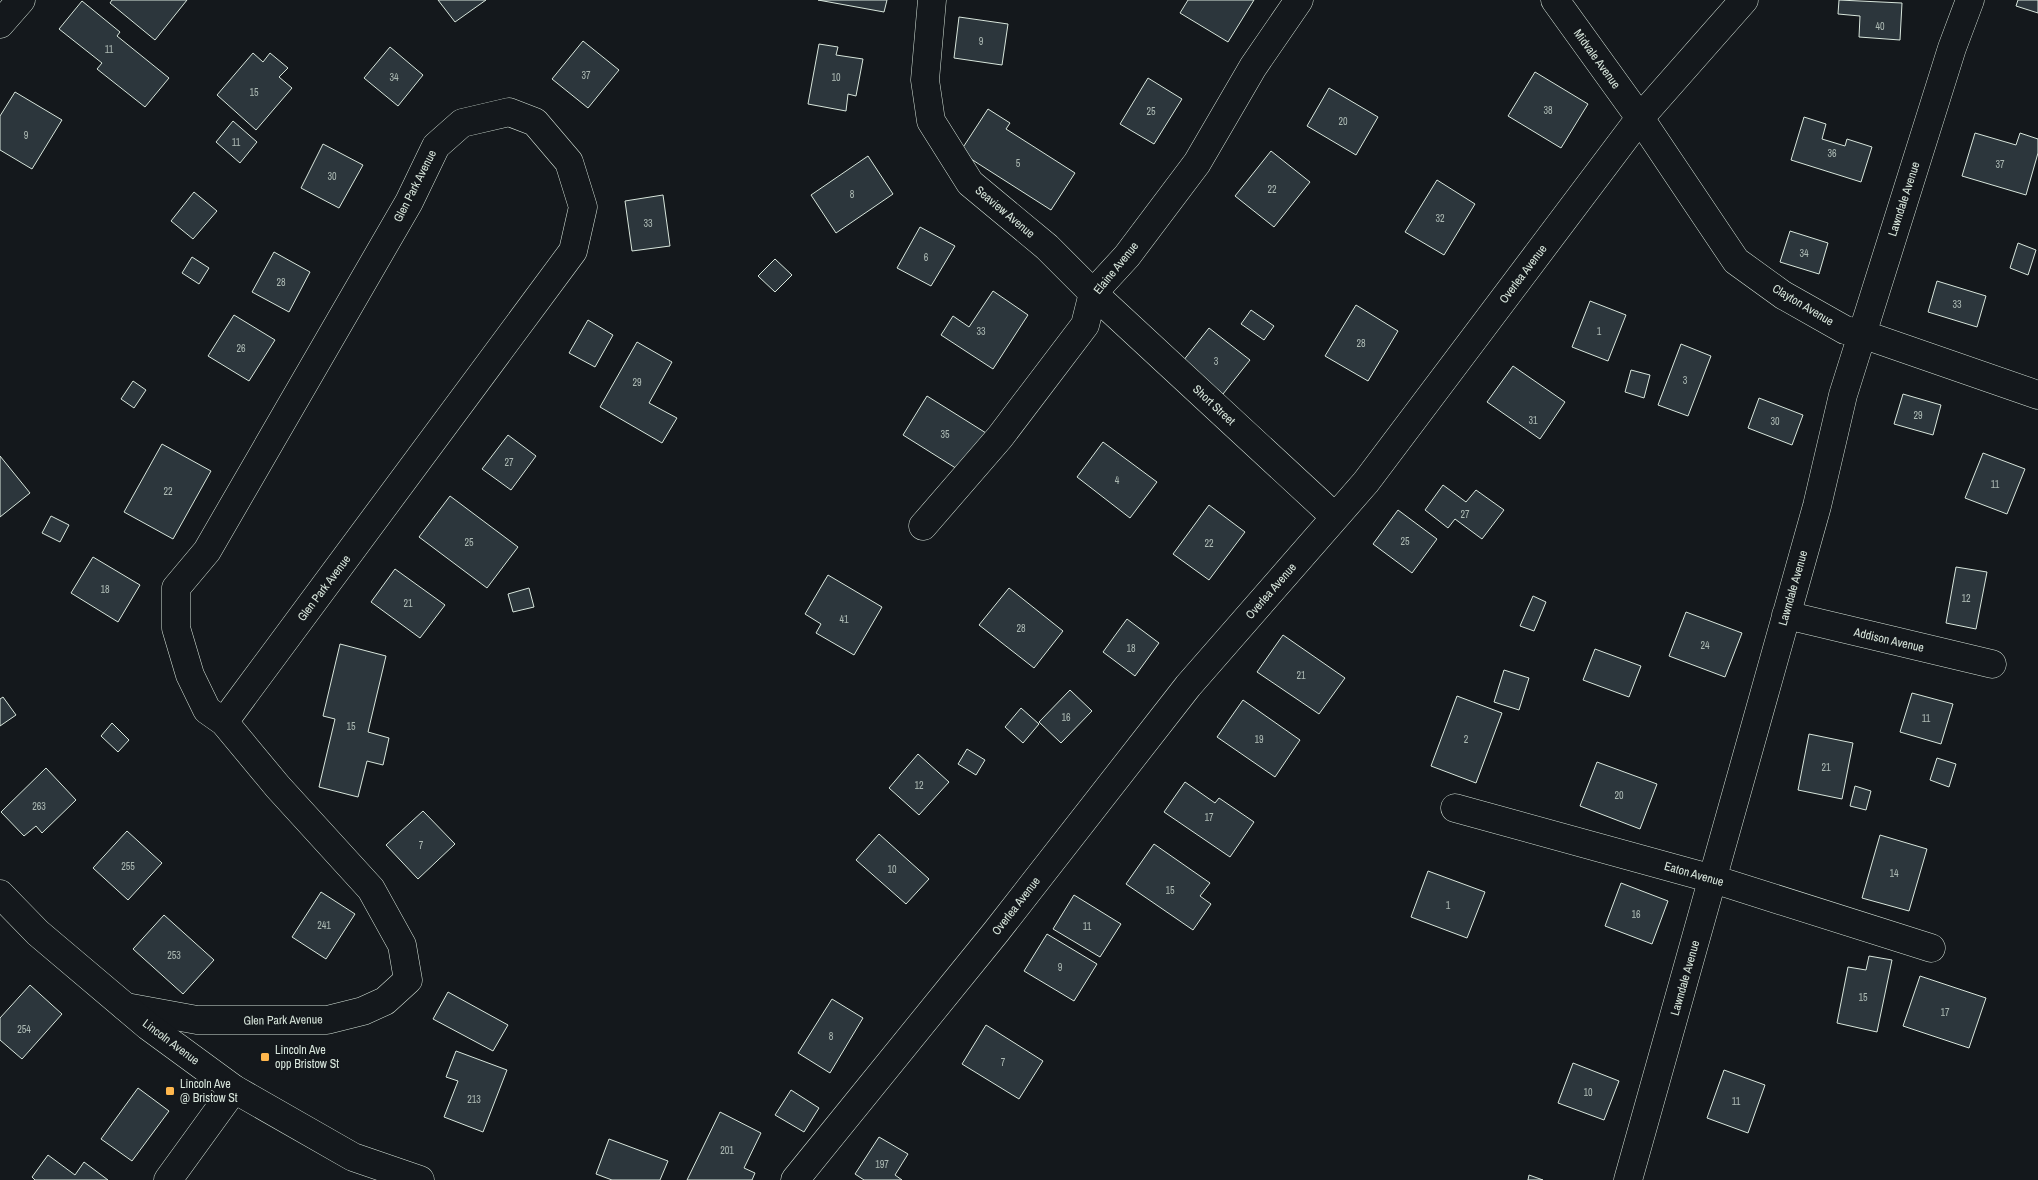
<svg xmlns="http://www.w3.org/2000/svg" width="2038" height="1180" viewBox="0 0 2038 1180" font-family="'Archivo Narrow',sans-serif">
<rect width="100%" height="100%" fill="#14181c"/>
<path fill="#2c363c" stroke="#d8e6dc" d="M 112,0 L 187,0 L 155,40 L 110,3 Z
M 438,0 L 486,0 L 455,22 Z
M 818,0 L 887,0 L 884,12 Z
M 1188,0 L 1254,0 L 1228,42 L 1180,13 Z
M 1839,0 L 1902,3 L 1900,40 L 1859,37 L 1860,16 L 1838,14 Z
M 2018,0 L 2038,0 L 2038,13 L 2016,6 Z
M 82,1 L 120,32 L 117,36 L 169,78 L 145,107 L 97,69 L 102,63 L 59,29 Z
M 959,17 L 1008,24 L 1002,65 L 954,58 Z
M 583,41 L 619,70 L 588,108 L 552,79 Z
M 819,44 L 838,47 L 836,55 L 863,59 L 856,96 L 848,94 L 846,111 L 808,104 Z
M 390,47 L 423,75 L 398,106 L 364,78 Z
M 253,53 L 263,62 L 270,53 L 288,68 L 279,77 L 292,88 L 256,130 L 217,95 Z
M 1535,72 L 1588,104 L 1561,148 L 1508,116 Z
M 1148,78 L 1182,99 L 1154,144 L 1120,124 Z
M 1329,88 L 1378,117 L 1356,155 L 1307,126 Z
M 15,92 L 62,120 L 32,169 L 0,150 L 0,116 Z
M 988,109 L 1010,123 L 1006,129 L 1075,173 L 1051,210 L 960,152 Z
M 1804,117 L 1826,124 L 1822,139 L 1845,146 L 1847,139 L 1872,147 L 1861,182 L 1791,160 Z
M 233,121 L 257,142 L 240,163 L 216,142 Z
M 1975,133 L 2016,145 L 2020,133 L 2038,139 L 2038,153 L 2026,195 L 1962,176 Z
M 323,144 L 363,165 L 339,208 L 301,188 Z
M 1271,151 L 1310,182 L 1274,227 L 1235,196 Z
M 868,156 L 893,194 L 836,233 L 811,195 Z
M 1437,180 L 1475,204 L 1444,255 L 1405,232 Z
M 194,192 L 217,211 L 193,239 L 171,221 Z
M 663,195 L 670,246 L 632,251 L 625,201 Z
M 920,227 L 955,246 L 931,286 L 897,268 Z
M 1790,231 L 1828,243 L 1819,274 L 1780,262 Z
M 2018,243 L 2036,250 L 2028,275 L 2010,268 Z
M 274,252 L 310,272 L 289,312 L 252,292 Z
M 192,257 L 209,268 L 199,284 L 182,273 Z
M 775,259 L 792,275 L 775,292 L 758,276 Z
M 1937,281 L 1986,296 L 1977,327 L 1928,312 Z
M 993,291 L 1028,315 L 993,369 L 941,335 L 953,316 L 969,327 Z
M 1590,301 L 1626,315 L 1608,361 L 1572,347 Z
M 1356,305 L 1398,331 L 1368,381 L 1325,356 Z
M 1251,310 L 1274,326 L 1264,340 L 1241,324 Z
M 234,315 L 275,340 L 249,381 L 208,356 Z
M 588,320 L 613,335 L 595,367 L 569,353 Z
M 1209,328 L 1250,360 L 1223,394 L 1183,361 Z
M 637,342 L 672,362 L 649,403 L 677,418 L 662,443 L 600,407 Z
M 1681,344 L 1711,356 L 1688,416 L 1658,405 Z
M 1513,366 L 1565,402 L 1540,439 L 1487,402 Z
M 1631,370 L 1650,375 L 1644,398 L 1625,392 Z
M 133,381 L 146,390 L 134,408 L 121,399 Z
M 1903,394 L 1941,405 L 1933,435 L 1894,424 Z
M 927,396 L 986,433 L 962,472 L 903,435 Z
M 1759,398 L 1803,415 L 1792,445 L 1748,428 Z
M 508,435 L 536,456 L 511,490 L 482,469 Z
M 1103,442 L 1157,482 L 1130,518 L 1077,477 Z
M 162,444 L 211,471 L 173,539 L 124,512 Z
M 1983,453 L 2025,469 L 2007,514 L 1965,498 Z
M 0,456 L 30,493 L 0,517 Z
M 1443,485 L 1466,502 L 1476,490 L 1504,510 L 1482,539 L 1455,519 L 1448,528 L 1425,510 Z
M 450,496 L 518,547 L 487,588 L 419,537 Z
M 1209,505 L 1245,532 L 1209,580 L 1173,554 Z
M 1398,510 L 1437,539 L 1412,573 L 1373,544 Z
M 51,516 L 69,525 L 60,542 L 42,533 Z
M 93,557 L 140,585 L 118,622 L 71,593 Z
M 1956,567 L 1987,572 L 1976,629 L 1946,623 Z
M 395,569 L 445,605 L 420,638 L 371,602 Z
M 828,575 L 882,607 L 854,655 L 816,633 L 821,624 L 805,614 Z
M 529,588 L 534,607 L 513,612 L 508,594 Z
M 1009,588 L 1063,631 L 1034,668 L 979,625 Z
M 1533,596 L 1546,602 L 1534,631 L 1520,626 Z
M 1686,612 L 1742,633 L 1725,677 L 1669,656 Z
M 1127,619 L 1159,643 L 1135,676 L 1103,652 Z
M 1283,635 L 1345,678 L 1319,714 L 1257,672 Z
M 340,644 L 386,656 L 368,732 L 389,738 L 383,765 L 367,761 L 358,797 L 319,787 L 335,719 L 323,716 Z
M 1595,649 L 1641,666 L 1629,697 L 1583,680 Z
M 1504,670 L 1529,678 L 1519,710 L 1494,702 Z
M 1070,690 L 1092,711 L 1061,743 L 1039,722 Z
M 1912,693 L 1953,704 L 1941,744 L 1900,732 Z
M 1457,696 L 1502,713 L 1476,783 L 1431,766 Z
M 3,697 L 16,715 L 0,726 L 0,699 Z
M 1243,700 L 1300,740 L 1275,777 L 1217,737 Z
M 1021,708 L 1039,724 L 1023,743 L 1005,727 Z
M 112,723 L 129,740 L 118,752 L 101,736 Z
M 1809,734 L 1853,743 L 1842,799 L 1798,790 Z
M 967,749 L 985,760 L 976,775 L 958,764 Z
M 918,754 L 949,782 L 919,815 L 889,788 Z
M 1937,758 L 1956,764 L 1949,787 L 1930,780 Z
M 1597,762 L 1657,784 L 1640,829 L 1580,806 Z
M 46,768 L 76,800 L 42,833 L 36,826 L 24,836 L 1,812 Z
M 1185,782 L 1215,803 L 1219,798 L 1254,822 L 1230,857 L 1164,812 Z
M 1855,786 L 1871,791 L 1866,810 L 1850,806 Z
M 423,811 L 455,844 L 418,879 L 386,845 Z
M 127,831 L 162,863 L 128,900 L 93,868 Z
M 879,834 L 929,879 L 906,904 L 856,860 Z
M 1880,835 L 1927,849 L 1909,911 L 1862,898 Z
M 1154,844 L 1210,883 L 1200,896 L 1211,904 L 1193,930 L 1126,884 Z
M 1428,871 L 1485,892 L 1467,938 L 1411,917 Z
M 1621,883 L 1668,901 L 1652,944 L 1605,926 Z
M 321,892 L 355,914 L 326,959 L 292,937 Z
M 1074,895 L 1121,924 L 1100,957 L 1053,929 Z
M 164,915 L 214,960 L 183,994 L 133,949 Z
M 1047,934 L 1097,964 L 1074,1001 L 1024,971 Z
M 1869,956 L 1892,960 L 1877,1032 L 1837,1023 L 1848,967 L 1866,970 Z
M 1920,976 L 1986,998 L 1969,1048 L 1903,1026 Z
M 30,985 L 62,1014 L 22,1059 L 0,1040 L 0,1018 Z
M 448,992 L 508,1025 L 493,1051 L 433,1019 Z
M 832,999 L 863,1018 L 830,1073 L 798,1053 Z
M 986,1025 L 1043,1061 L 1019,1099 L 962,1064 Z
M 456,1051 L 507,1070 L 483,1132 L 444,1117 L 458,1081 L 446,1077 Z
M 1573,1063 L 1619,1081 L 1604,1120 L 1558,1103 Z
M 1724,1070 L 1765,1085 L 1748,1133 L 1707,1118 Z
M 138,1088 L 169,1111 L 132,1161 L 101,1139 Z
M 791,1090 L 819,1108 L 804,1132 L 775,1115 Z
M 720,1112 L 761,1133 L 744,1168 L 755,1173 L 752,1180 L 687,1180 Z
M 879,1137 L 908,1154 L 895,1175 L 902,1180 L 864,1180 L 855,1174 Z
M 609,1139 L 668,1161 L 660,1180 L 612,1180 L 596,1174 Z
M 48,1155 L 75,1175 L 84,1162 L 108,1180 L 35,1180 L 32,1177 Z
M 1529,1175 L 1543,1180 L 1528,1180 Z"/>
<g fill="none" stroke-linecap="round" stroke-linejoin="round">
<g stroke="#d8e6dc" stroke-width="29">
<path id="street" d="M 932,0 L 925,80 L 931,121 L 970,183 L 1047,247 L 1093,293 L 1335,517
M 1555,0 L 1640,118 L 1736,261 L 1783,295 L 1845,330 L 1862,334 L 2038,395
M 0,24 L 21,0
M 923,526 L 1000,437 L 1085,325 L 1093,293 L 1127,256 L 1197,163 L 1253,67 L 1299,0
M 1786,615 L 1992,664
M 1455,808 L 1713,879 L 1931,948
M 126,1007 L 197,1020 L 327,1020 L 363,1011 L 385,1001 L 408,980 L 402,945 L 371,889 L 278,787 L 224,722 L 573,251 L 583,207 L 569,162 L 535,122 L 509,112 L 462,123 L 436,146 L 409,202 L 207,551 L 176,588 L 176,628 L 190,675 L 207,710 L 224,722
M 168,1180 L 234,1089
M 795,1180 L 996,932 L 1188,686 L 1366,482 L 1640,118 L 1744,0
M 1628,1180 L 1817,506 L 1843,395 L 1952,48 L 1970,0"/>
</g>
<g stroke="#d8e6dc" stroke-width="29">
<path id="secondary" d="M 0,894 L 38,933 L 148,1026 L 234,1089 L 353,1157 L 420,1180"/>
</g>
<use href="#street" stroke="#14181c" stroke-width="28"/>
<use href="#secondary" stroke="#14181c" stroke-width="28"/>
</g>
<g fill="#ffb74d" stroke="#14181c" stroke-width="2">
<rect x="260" y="1052" width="10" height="10" rx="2.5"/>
<rect x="165" y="1086" width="10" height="10" rx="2.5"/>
</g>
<g text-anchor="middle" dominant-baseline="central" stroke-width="4" stroke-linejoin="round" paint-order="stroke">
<g font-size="10" fill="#adbab4">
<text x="1880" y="26">40</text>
<text x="981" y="41">9</text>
<text x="109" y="49">11</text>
<text x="586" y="75">37</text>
<text x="394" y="77">34</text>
<text x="836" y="77">10</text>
<text x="254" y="92">15</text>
<text x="1548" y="110">38</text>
<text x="1151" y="111">25</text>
<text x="1343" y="121">20</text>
<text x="26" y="135">9</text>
<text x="236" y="142">11</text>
<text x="1832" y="153">36</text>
<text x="1018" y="163">5</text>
<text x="2000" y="164">37</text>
<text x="332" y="176">30</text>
<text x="1272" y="189">22</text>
<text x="852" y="194">8</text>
<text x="1440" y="218">32</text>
<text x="648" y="223">33</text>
<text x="1804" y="253">34</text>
<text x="926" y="257">6</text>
<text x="281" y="282">28</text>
<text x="1957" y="304">33</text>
<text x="981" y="331">33</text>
<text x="1599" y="331">1</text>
<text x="1361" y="343">28</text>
<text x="241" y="348">26</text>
<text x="1216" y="361">3</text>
<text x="1685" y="380">3</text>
<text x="637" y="382">29</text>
<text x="1918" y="415">29</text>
<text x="1533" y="420">31</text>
<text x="1775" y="421">30</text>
<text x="945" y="434">35</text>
<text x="509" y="462">27</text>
<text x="1117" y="480">4</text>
<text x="1995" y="484">11</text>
<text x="168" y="491">22</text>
<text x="1465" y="514">27</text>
<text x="1405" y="541">25</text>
<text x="469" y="542">25</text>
<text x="1209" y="543">22</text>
<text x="105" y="589">18</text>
<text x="1966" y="598">12</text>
<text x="408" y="603">21</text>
<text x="844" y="619">41</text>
<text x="1021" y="628">28</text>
<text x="1705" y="645">24</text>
<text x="1131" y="648">18</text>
<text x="1301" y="675">21</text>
<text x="1066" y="717">16</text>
<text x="1926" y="718">11</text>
<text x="351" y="726">15</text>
<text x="1259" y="739">19</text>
<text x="1466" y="739">2</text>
<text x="1826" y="767">21</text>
<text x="919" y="785">12</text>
<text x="1619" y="795">20</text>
<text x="39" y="806">263</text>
<text x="1209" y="817">17</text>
<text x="421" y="845">7</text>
<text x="128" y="866">255</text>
<text x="892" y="869">10</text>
<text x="1894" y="873">14</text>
<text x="1170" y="890">15</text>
<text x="1448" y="905">1</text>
<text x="1636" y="914">16</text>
<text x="324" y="925">241</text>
<text x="1087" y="926">11</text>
<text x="174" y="955">253</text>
<text x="1060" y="967">9</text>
<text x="1863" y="997">15</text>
<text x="1945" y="1012">17</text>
<text x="24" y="1029">254</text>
<text x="831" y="1036">8</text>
<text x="1003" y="1062">7</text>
<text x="1588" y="1092">10</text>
<text x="474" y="1099">213</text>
<text x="1736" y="1101">11</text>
<text x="727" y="1150">201</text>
<text x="882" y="1164">197</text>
</g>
<g font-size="12" fill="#d8e6dc" stroke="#14181c">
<text transform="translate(1597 59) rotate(54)">Midvale Avenue</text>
<text transform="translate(415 186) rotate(-63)">Glen Park Avenue</text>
<text transform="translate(1904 199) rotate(-72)">Lawndale Avenue</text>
<text transform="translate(1005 212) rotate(40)">Seaview Avenue</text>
<text transform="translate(1116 268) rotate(-51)">Elaine Avenue</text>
<text transform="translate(1523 274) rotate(-53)">Overlea Avenue</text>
<text transform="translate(1803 305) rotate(31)">Clayton Avenue</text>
<text transform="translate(1214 405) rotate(43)">Short Street</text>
<text transform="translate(324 588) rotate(-53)">Glen Park Avenue</text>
<text transform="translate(1793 588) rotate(-74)">Lawndale Avenue</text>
<text transform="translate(1271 591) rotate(-49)">Overlea Avenue</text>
<text transform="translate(1889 640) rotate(13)">Addison Avenue</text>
<text transform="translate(1694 874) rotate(16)">Eaton Avenue</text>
<text transform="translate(1016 906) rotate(-52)">Overlea Avenue</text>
<text transform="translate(1685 978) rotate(-74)">Lawndale Avenue</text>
<text transform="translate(283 1020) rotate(-1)">Glen Park Avenue</text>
<text transform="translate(171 1042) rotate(37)">Lincoln Avenue</text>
</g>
<g font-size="12" fill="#d8e6dc" stroke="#14181c" text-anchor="start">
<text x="275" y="1050">Lincoln Ave<tspan x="275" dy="14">opp Bristow St</tspan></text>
<text x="180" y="1084">Lincoln Ave<tspan x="180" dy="14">@ Bristow St</tspan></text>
</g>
</g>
</svg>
